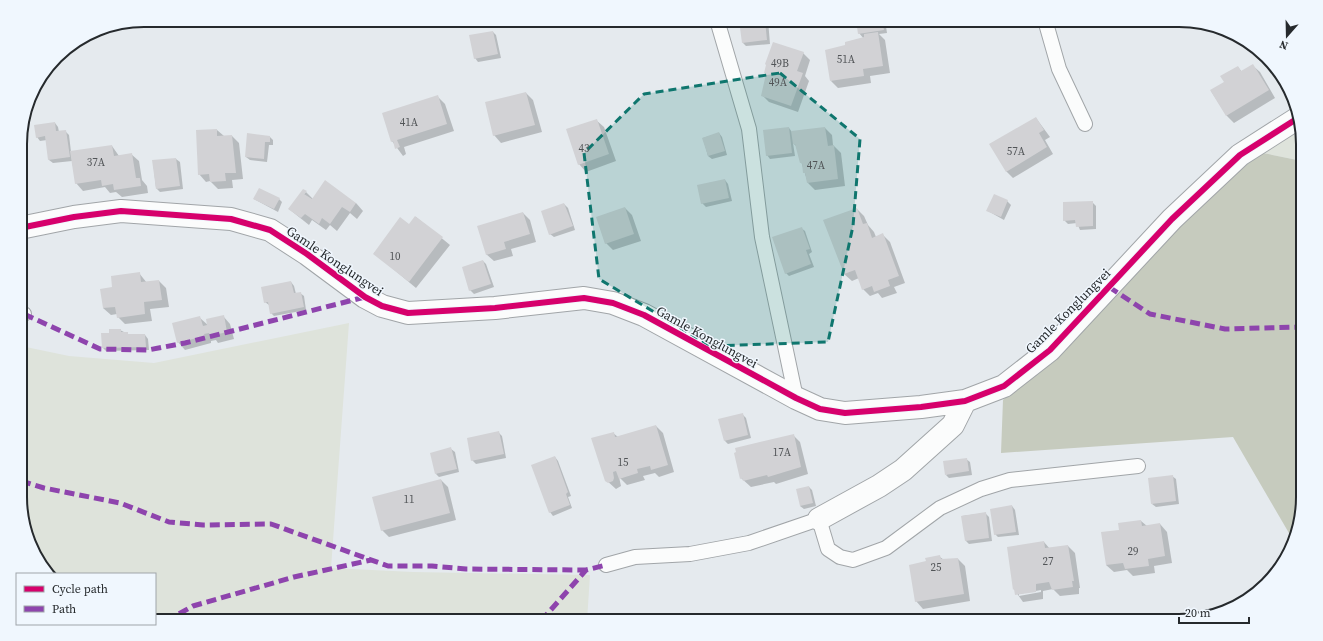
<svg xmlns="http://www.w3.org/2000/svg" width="1323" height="641" viewBox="0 0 1323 641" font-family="'Source Serif 4',serif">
<rect width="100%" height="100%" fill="#e5eaee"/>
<path fill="#dee3db" d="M 1302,128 L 1302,161 L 1258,152 Z
M 349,323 L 331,568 L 413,572 L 590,575 L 587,621 L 155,621 L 155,574 L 48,574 L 46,572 L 21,513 L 21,346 L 69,356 L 154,363 Z"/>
<path fill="#c6cbbe" d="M 1258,152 L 1302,161 L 1303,497 L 1293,540 L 1233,437 L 1001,453 L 1003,400 L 1153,246 Z"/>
<path fill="#0003" fill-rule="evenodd" d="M 740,20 L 768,20 L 770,44 L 746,46 L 743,43 Z
M 857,20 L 885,20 L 887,33 L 879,34 L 885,40 L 890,73 L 870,76 L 871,83 L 838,88 L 831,81 L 847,45 L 864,39 L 859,33 Z
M 493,32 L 496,35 L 501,58 L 478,62 L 475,58 Z
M 803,53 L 810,60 L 805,76 L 809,81 L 798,112 L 769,102 L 762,95 L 767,75 L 765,73 Z
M 1252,65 L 1260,72 L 1275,98 L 1234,123 L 1227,116 L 1211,91 L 1225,82 L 1238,67 L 1242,72 Z
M 526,93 L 533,100 L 542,132 L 501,143 L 494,135 Z
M 437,96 L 445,104 L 454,131 L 404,147 L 406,154 L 403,156 L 392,141 Z
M 1036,118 L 1050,137 L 1045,140 L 1053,154 L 1013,178 L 1006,171 Z
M 596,120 L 604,127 L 616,161 L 586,172 L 579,164 Z
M 55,123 L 58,127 L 59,132 L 65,131 L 69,135 L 71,152 L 112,146 L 119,156 L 131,154 L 139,161 L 142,180 L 147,186 L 148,193 L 122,197 L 116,192 L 110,193 L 105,187 L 83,191 L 76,183 L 72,161 L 53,163 L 49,160 L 47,140 L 40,141 L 37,137 Z
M 789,128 L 792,132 L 825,128 L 832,135 L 833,145 L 841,153 L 845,186 L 815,190 L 808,183 L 796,146 L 793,143 L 795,156 L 770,159 L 767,155 Z
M 217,130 L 224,136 L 232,136 L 239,143 L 243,179 L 232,180 L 233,188 L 218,189 L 210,181 L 206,182 L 199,174 Z
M 719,133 L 722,137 L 727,155 L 712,159 L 708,156 L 703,138 Z
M 270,137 L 273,140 L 273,145 L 269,145 L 267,162 L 250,160 L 246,157 Z
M 176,159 L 180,162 L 183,189 L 160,192 L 156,188 L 153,161 Z
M 725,180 L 728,184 L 732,201 L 706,207 L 702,203 Z
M 306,192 L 313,199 L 356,203 L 363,211 L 357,219 L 350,213 L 337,231 L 330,225 L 326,230 L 312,220 L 309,225 L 289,209 Z
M 254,199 L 279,199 L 282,202 L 278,212 Z
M 1007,201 L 1011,205 L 1004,220 L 988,211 Z
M 1092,202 L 1096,206 L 1096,229 L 1080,230 L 1077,223 L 1068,224 L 1064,220 Z
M 564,204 L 568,208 L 575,230 L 554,237 L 550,234 Z
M 625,208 L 632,215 L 641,241 L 613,250 L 606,243 Z
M 857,209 L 864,216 L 868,225 L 874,232 L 876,237 L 883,235 L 890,242 L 905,283 L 894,287 L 897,293 L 882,298 L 878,293 L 870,296 L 863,289 L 859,278 L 852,281 L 844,274 Z
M 523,213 L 530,220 L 536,242 L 511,249 L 513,256 L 494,261 L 486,254 Z
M 416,217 L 450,245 L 416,288 L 374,253 L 409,226 Z
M 801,228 L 805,231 L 812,252 L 809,254 L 814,267 L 789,276 L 786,273 Z
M 483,261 L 486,264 L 494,287 L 474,294 L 470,290 Z
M 139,273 L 147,283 L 159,281 L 166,288 L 169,307 L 150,309 L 152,321 L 125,324 L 118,317 L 117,314 L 111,315 L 103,308 L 113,288 Z
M 291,282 L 294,286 L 296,294 L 300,293 L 304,296 L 306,310 L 274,316 L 271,313 L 269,305 L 265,302 Z
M 223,316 L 230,324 L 234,339 L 218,343 L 216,340 L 211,341 L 211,343 L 185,350 L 178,342 L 200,318 L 209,326 Z
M 120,330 L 130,335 L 145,335 L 148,339 L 149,350 L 106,351 L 103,348 L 111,333 Z
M 742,414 L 746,418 L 751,438 L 728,444 L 725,441 L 720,420 Z
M 656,426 L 663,433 L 674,472 L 659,477 L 655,473 L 643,476 L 645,480 L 627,485 L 619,477 L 621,486 L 616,489 L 606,480 L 613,433 L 618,437 Z
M 499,433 L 502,436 L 506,458 L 476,464 L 472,460 Z
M 793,435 L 800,442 L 808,474 L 776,484 L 774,482 L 751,487 L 741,478 Z
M 451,449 L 455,452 L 459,472 L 439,477 L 436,474 Z
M 555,457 L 558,461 L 571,496 L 568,497 L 572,508 L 553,516 L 550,512 Z
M 966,459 L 970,462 L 972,475 L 949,478 L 946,475 Z
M 1172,476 L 1176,479 L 1179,504 L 1156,507 L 1152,504 Z
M 441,480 L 448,487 L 456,520 L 389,537 L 382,530 Z
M 809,487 L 812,490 L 816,506 L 804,509 L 800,506 Z
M 1012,506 L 1015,510 L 1019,535 L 998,537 L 995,534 Z
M 985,513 L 989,517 L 992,541 L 969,544 L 966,541 L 962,516 Z
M 1141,521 L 1147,526 L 1160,524 L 1167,532 L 1172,563 L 1154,566 L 1155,573 L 1133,576 L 1127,570 L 1114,572 L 1106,565 Z
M 1044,542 L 1050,549 L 1068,546 L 1075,553 L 1080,588 L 1079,588 L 1079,594 L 1060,596 L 1053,589 L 1043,591 L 1043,599 L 1023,602 L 1014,589 L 1008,548 ZM 1041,590 L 1041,592 L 1019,596 L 1019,594 Z
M 940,557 L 944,560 L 958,559 L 965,566 L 970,601 L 923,609 L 916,601 L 927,562 Z"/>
<path fill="#d2d2d5" d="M 739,20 L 765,20 L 767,40 L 742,43 Z
M 856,20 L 882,20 L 884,30 L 858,34 Z
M 493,31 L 498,54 L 474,59 L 469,35 Z
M 878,32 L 883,66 L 863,69 L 864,76 L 830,81 L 825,50 L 845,45 L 845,42 L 864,37 L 864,34 Z
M 773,42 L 804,52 L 797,71 L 803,73 L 791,106 L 761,96 L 766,74 L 764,73 L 766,65 L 765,64 Z
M 1253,64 L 1269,90 L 1226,116 L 1210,90 L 1224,82 L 1220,76 L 1238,66 L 1241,71 Z
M 526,92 L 535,125 L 493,136 L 485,102 Z
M 438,95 L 447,124 L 397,140 L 400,147 L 395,149 L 393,141 L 391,142 L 382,113 Z
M 1036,117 L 1044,130 L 1039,133 L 1047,147 L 1006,172 L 989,144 Z
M 597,119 L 609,154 L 578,165 L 566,129 Z
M 55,122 L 56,131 L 66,130 L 70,157 L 48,160 L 45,136 L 36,138 L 34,125 Z
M 789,127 L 792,153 L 766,156 L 763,130 Z
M 825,127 L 828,146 L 834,145 L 838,179 L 807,183 L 805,173 L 803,173 L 802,163 L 800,163 L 795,144 L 793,144 L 791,131 Z
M 217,129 L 217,136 L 232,135 L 236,173 L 225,173 L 226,181 L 210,182 L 209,174 L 198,175 L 196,130 Z
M 719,132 L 725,151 L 708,156 L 702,138 Z
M 247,133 L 270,136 L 270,142 L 265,142 L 264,159 L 245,157 Z
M 112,145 L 114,156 L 132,153 L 136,178 L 140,178 L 141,186 L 114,190 L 113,184 L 102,186 L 101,180 L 75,184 L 70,151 Z
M 176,158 L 180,186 L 156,189 L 152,160 Z
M 725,179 L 729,198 L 701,204 L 697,185 Z
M 325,180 L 356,203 L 350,212 L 342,207 L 330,224 L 322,218 L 319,224 L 305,214 L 301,218 L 288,209 L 303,189 L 307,191 L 304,194 L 312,199 Z
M 259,188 L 280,198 L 274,209 L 253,199 Z
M 994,194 L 1008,200 L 1001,217 L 986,211 Z
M 1093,201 L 1093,226 L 1076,227 L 1075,220 L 1063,221 L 1063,202 Z
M 564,203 L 573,226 L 549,235 L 541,211 Z
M 625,207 L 634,234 L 605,244 L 596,217 Z
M 857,208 L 863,224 L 867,223 L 872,238 L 883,233 L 899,276 L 888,280 L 890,286 L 874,292 L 872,286 L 862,290 L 855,270 L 844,274 L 823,220 Z
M 523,212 L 530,234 L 504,242 L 506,249 L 486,255 L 477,226 Z
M 415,216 L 443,237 L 409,282 L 373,254 L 400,217 L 409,224 Z
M 802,227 L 810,249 L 806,250 L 811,264 L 785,274 L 772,237 Z
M 483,260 L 491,284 L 469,291 L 462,267 Z
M 140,272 L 141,282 L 159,280 L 162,300 L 144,302 L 145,314 L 117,318 L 115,307 L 103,308 L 100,289 L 112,287 L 111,276 Z
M 291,281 L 294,293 L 301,292 L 304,307 L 270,314 L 268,302 L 264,303 L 261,287 Z
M 224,315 L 227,332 L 210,336 L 209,333 L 204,334 L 205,336 L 177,343 L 172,323 L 200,316 L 203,326 L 207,325 L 206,319 Z
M 109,329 L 121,329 L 121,332 L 128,332 L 128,334 L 145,334 L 146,347 L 102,348 L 101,333 L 109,333 Z
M 743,413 L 748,435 L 724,441 L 718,419 Z
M 656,425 L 668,465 L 651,470 L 650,466 L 637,469 L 638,473 L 619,479 L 616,471 L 613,472 L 614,478 L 613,481 L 608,483 L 605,481 L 591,438 L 614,432 L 615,437 Z
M 499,431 L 504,454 L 471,461 L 467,438 Z
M 794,434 L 801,467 L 768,477 L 767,475 L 743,481 L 742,478 L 740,479 L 734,453 L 736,452 L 735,448 Z
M 451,447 L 457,469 L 435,474 L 430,453 Z
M 555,456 L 568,492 L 566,494 L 570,505 L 549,513 L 531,465 Z
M 967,458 L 969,471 L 945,475 L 943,461 Z
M 1173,475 L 1176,501 L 1151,504 L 1148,478 Z
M 441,479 L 450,513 L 381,531 L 372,497 Z
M 809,486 L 813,503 L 800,506 L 796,489 Z
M 1012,505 L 1016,532 L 994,535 L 990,509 Z
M 986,512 L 989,538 L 965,541 L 961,516 Z
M 1141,520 L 1142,526 L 1160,523 L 1165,556 L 1148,559 L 1149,566 L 1125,569 L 1123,563 L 1106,565 L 1101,532 L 1119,530 L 1118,523 Z
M 1044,541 L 1045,548 L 1068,545 L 1074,581 L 1072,581 L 1073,587 L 1052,590 L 1049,582 L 1036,584 L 1036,592 L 1015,595 L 1014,589 L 1013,590 L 1007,547 Z
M 940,555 L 941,559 L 958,558 L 964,594 L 915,602 L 909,565 L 926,561 L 925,558 Z"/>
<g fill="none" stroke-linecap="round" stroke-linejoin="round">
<g stroke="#a1a5a8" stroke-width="16">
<path id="lane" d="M 717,20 L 749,129 L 762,237 L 796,398
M 1045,20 L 1059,69 L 1085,124
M 21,314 L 24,314
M 606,565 L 635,557 L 690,554 L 749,543 L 819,519 L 828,549 L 840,557 L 853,560 L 886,548 L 940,508 L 981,489 L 1010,480 L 1138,466"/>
</g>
<g stroke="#a1a5a8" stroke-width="24">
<path id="street" d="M 20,228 L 74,217 L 121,211 L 231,219 L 270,230 L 307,254 L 365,297 L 382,306 L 408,313 L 495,308 L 584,298 L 613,303 L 644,315 L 796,398 L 820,409 L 845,413 L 921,407 L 965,401 L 1004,386 L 1050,350 L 1172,219 L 1240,155 L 1298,118
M 819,519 L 879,486 L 903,470 L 953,425 L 965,401"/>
</g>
<use href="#lane" stroke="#fbfcfc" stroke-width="14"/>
<use href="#street" stroke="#fbfcfc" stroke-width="22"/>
<path stroke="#8e44ad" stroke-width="5" stroke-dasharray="10 5" stroke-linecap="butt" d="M 1109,287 L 1150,314 L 1225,329 L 1303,327
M 24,314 L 100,349 L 148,350 L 185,343 L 365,297
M 21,481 L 44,488 L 120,503 L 169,522 L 203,525 L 271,524 L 388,566 L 432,566 L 466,569 L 586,570
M 166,621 L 193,606 L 294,577 L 371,560
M 541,621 L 586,570 L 606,565"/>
<g stroke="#f0f7fe" stroke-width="8">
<path id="cycleway" d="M 20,228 L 74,217 L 121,211 L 231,219 L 270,230 L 307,254 L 365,297 L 382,306 L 408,313 L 495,308 L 584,298 L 613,303 L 644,315 L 796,398 L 820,409 L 845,413 L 921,407 L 965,401 L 1004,386 L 1050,350 L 1172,219 L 1240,155 L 1298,118"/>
</g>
<use href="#cycleway" stroke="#d6006c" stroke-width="6"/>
</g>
<path fill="#0f766e" fill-opacity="0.2" stroke="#0f766e" stroke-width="3" stroke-dasharray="8 5" stroke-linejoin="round" d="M 780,73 L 860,139 L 853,226 L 828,342 L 711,346 L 599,279 L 584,153 L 644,94 Z"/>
<g text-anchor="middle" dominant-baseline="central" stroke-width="3" stroke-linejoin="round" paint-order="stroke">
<g font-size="11" fill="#515457">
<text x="846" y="59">51A</text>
<text x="780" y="63">49B</text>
<text x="778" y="82">49A</text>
<text x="409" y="122">41A</text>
<text x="584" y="148">43</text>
<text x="1016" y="151">57A</text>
<text x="96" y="162">37A</text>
<text x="816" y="165">47A</text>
<text x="395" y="256">10</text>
<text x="782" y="452">17A</text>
<text x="623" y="462">15</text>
<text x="409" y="499">11</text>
<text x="1133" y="551">29</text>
<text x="1048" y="561">27</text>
<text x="936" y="567">25</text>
</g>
<g font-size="13" fill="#262a2d" stroke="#f0f7fe">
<text transform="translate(335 261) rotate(34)">Gamle Konglungvei</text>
<text transform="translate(1068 311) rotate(-45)">Gamle Konglungvei</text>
<text transform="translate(707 337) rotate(29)">Gamle Konglungvei</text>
</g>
</g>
<path d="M0 0H1323V641H0ZM144 27H1179A117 117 0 0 1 1296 144V497A117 117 0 0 1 1179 614H144A117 117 0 0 1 27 497V144A117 117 0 0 1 144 27Z" fill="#f0f7fe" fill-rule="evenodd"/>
<path fill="none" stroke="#262a2d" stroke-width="2" d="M144 27H1179A117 117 0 0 1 1296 144V497A117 117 0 0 1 1179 614H144A117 117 0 0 1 27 497V144A117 117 0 0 1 144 27Z"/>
<rect x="16" y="573" width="140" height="52" fill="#f0f7fe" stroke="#9fa5aa"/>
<rect x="24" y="586" width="20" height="6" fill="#d6006c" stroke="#9fa5aa"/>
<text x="52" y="593" font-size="12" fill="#262a2d">Cycle path</text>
<rect x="24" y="606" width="20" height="6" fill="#8e44ad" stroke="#9fa5aa"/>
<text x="52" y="613" font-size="12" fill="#262a2d">Path</text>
<g transform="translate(1287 36) rotate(200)" stroke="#f0f7fe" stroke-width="3" paint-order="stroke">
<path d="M0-3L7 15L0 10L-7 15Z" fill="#262a2d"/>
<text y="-6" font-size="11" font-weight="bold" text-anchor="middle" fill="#262a2d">N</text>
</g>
<path d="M1179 617v6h70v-6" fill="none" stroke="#262a2d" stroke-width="2"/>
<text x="1185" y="617" font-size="12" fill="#262a2d" stroke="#f0f7fe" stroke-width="3" paint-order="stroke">20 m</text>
</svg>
